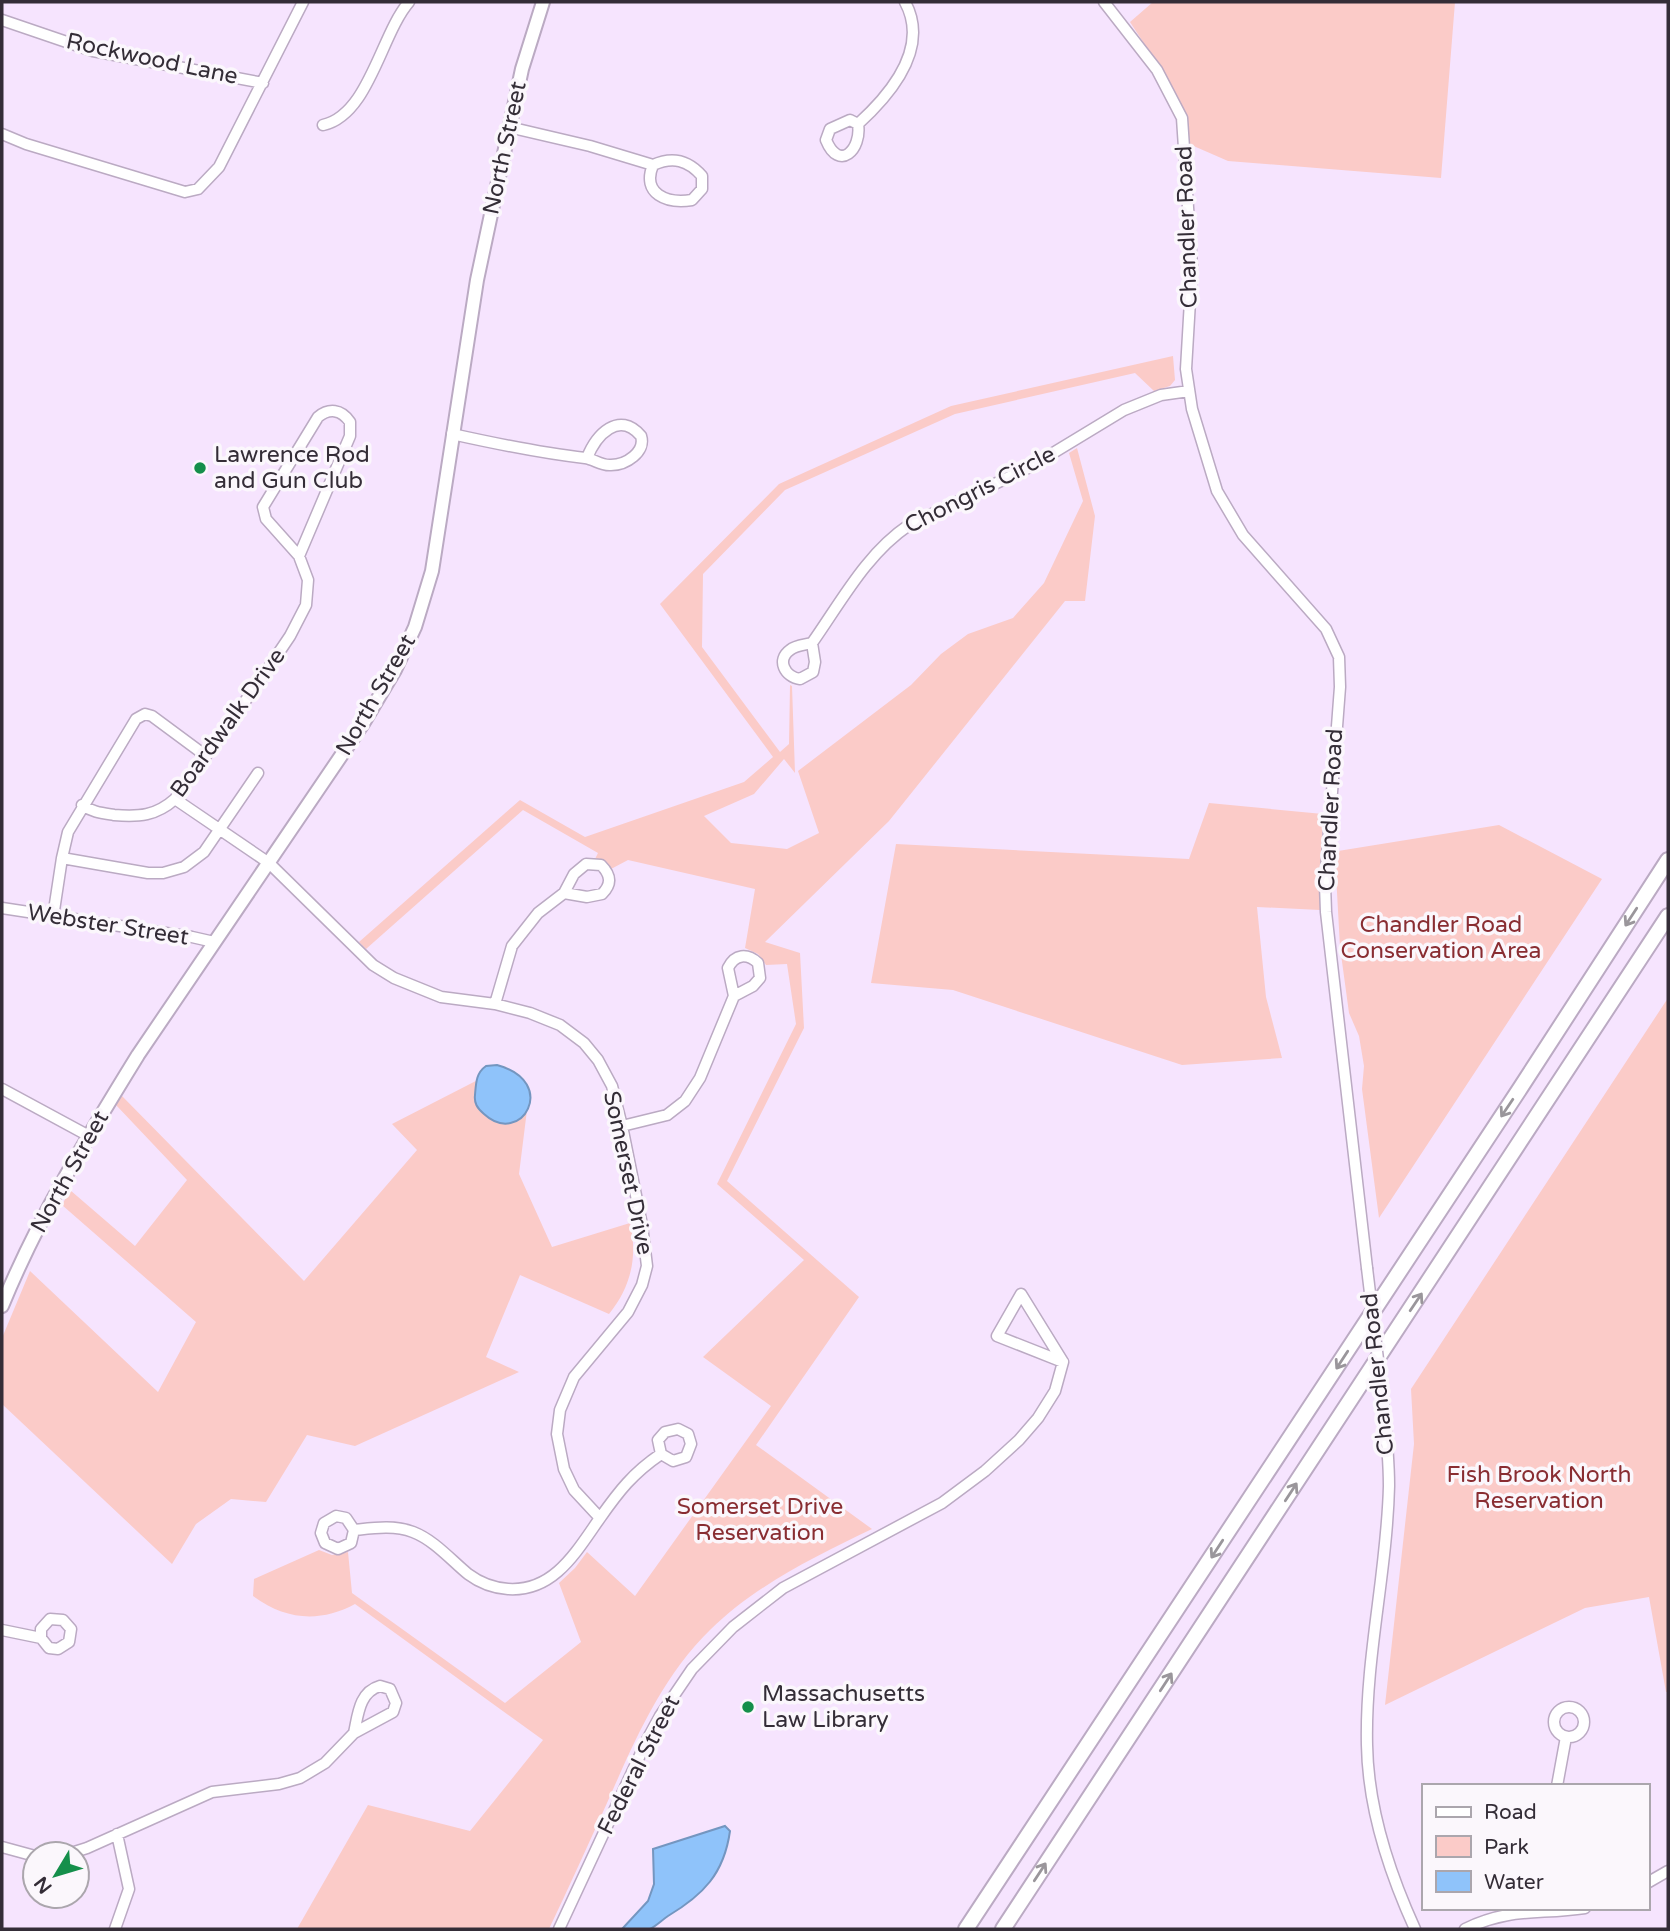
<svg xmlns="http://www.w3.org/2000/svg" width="1670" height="1931" viewBox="0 0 1670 1931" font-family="'Varela Round',sans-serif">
<rect width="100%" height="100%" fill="#f6e4fe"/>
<path fill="#fbcbc8" d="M 1153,2 L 1455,2 L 1441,178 L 1228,161 L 1189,144 L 1170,83 L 1130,22 Z
M 1173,356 L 1175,380 L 1170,386 L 1154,391 L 1135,373 L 955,414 L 785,490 L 703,574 L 702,647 L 780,752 L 789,744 L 790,685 L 792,686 L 795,773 L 784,759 L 754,794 L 704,816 L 731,843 L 787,849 L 819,833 L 798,771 L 911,685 L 941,654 L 968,634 L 1013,618 L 1044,583 L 1083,501 L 1069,453 L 1077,448 L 1095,516 L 1085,601 L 1065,601 L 889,821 L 765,942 L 800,953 L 804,1028 L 727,1181 L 859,1297 L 756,1445 L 872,1529 C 814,1557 756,1585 710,1630 C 661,1678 634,1742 607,1803 C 588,1845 569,1887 549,1929 L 297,1929 L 368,1805 L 470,1831 L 543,1740 L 355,1604 C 320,1623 285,1620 253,1596 L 254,1579 L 319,1550 L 332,1555 L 348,1552 L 352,1593 L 505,1703 L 581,1642 L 559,1583 L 575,1568 L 587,1552 L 635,1596 L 771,1406 L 703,1357 L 804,1260 L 717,1184 L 796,1024 L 787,964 L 766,965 L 758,954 L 745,948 L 755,889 L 628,860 L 611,869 L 604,862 L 595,859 L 598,853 L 523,810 L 366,949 L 359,942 L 520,800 L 585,837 L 744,782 L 773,757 L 660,604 L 779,484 L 951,406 Z
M 1209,803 L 1323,814 L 1320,910 L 1257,907 L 1266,997 L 1282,1058 L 1182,1065 L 953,990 L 871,983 L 896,844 L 1189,859 Z
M 1499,825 L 1602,879 L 1379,1218 L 1362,1089 L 1364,1066 L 1359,1036 L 1349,1013 L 1340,947 L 1336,874 L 1338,851 Z
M 1668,998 L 1668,1692 L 1666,1692 L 1649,1597 L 1585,1608 L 1385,1705 L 1414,1444 L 1411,1389 Z
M 505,1066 L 529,1094 L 519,1174 L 552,1247 L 630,1223 C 638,1256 631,1287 609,1314 L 520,1275 L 486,1357 L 519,1372 L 355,1446 L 307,1435 L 266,1502 L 231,1499 L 196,1524 L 172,1564 L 2,1404 L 2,1338 L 30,1271 L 158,1392 L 196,1322 L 62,1205 L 70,1190 L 135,1246 L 187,1180 L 116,1105 L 122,1096 L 304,1281 L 417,1150 L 392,1124 Z"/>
<path fill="#8fc3fa" stroke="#7496c0" stroke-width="2" d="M 497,1065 C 560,1082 521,1148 484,1114 C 477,1108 474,1103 475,1095 C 476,1083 476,1073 486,1066 Z
M 725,1826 L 730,1831 C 724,1874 703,1895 668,1916 C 662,1920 656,1926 650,1929 C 642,1931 630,1929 622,1929 L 648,1901 L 654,1884 L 653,1849 Z"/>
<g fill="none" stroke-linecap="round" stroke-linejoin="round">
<g stroke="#bbaac3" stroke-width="13">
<path id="minor" d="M 1104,2 L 1157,70 L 1182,118 L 1192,267 L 1186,369 L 1192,409 L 1217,491 L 1243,535 L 1326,629 L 1339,657 L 1340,687 L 1325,884 L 1326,912 L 1367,1268
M 2,20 L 93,51 L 263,83
M 850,120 L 858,124 C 862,150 839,172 826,140 L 830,129 Z
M 858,124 C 891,94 930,48 905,2
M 323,125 C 369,115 381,34 409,2
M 509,127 L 590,146 L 653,165 C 641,194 667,204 692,200 L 702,189 L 702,176 C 688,160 673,156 653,165
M 2,134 L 26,144 L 185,192 L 198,189 L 219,167 L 303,2
M 452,434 C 497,444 540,453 585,458 C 594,459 601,466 611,465 C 626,465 646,452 641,436 C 619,410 596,435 587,458
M 812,643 L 815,662 L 813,672 L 800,679 C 785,677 776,660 790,650 C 796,645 805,645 812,643 C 841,602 866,554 909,525 L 1030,467 L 1124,410 L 1161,395 L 1189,391
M 175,799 L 269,863 L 373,965 L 394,978 L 441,997 L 495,1004 L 530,1013 L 560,1025 L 584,1043 L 598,1060 L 612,1086 L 622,1126 L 642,1225 L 647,1266 L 642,1285 L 628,1312 L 574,1377 L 560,1410 L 557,1434 L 564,1469 L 574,1490 L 600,1518 C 576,1552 554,1592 508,1589 C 493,1588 480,1583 468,1574 C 451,1560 434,1540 413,1532 C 394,1525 374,1528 354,1530 L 351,1543 L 338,1549 L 325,1543 L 321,1533 L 324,1523 L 336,1516 L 346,1518 L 354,1530
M 82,805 C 92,812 102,813 114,815 C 139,817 156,816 175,799 L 261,679 L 290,636 L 306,605 L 308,580 L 299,556 L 266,519 L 263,507 L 318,417 C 329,408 341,409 350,422 L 350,436 L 299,556
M 62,858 L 148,873 L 163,873 L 184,867 L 204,852 L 258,773
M 2,908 L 192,937 L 214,942
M 53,917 L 62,858 L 68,832 L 136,719 L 145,714 L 152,716 L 206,756
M 495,1004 L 512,946 L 538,913 L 564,893 L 587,897 L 602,894 C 612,884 611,875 601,865 L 586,864 L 574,874 L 564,893
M 2,1089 L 89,1136
M 622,1126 L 667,1115 L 685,1101 L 700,1078 L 734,996 L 753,986 L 760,978 L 758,963 C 747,953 735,954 728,968 L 734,996
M 1383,1401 C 1386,1429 1389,1457 1389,1486 C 1387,1573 1365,1658 1367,1745 C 1368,1809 1389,1872 1415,1929
M 600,1518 C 619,1491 633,1473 661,1454 L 673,1461 L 686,1457 L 691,1444 L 688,1434 L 678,1429 L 665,1432 L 658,1440 L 661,1454
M 2,1630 L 41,1638 L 49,1648 L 58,1649 L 69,1642 L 71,1629 L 63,1620 L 50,1619 L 41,1629 L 41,1638
M1554 1722a15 15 0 1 1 30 0a15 15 0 1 1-30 0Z
M 1557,1786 L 1566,1737
M 2,1847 L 35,1856
M 68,1854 L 87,1848 L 212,1792 L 279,1784 L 300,1778 L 325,1763 L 354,1733 L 393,1712 L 396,1703 L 390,1689 L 380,1686 C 359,1692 358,1715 354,1733
M 1647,1883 L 1668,1871
M 115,1929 L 129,1889 L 117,1834
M 559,1929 L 648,1738 L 660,1716 L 692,1669 L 733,1627 L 783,1588 L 942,1503 L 985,1471 L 1019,1440 L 1038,1418 L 1055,1391 L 1063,1362 L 997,1336 L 1021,1294 L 1063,1362
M 1465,1929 C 1511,1907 1538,1915 1585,1908"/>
</g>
<g stroke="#bbaac3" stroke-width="16">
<path id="major" d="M 2,1306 C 38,1218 88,1136 138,1055 L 364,722 L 395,670 L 415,627 L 432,571 L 477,280 L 522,69 L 543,2"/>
</g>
<g stroke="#bbaac3" stroke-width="18">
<path id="highway" d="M 966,1929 L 1521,1087 L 1668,860
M 1003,1929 L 1668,916"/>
</g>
<use href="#minor" stroke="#fff" stroke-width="10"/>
<use href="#major" stroke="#fff" stroke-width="12"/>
<use href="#highway" stroke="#fff" stroke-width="14"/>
<g stroke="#bbaac3" stroke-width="13" stroke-linecap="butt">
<path id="minor-bridge" d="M 1367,1268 L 1383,1401"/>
</g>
<use href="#minor-bridge" stroke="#fff" stroke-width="10"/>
</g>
<defs><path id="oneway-shaft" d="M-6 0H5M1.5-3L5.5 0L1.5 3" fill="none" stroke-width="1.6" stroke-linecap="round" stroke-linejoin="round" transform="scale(1.75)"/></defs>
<g stroke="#9a969b">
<use href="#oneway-shaft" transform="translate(1631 917) rotate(123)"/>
<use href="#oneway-shaft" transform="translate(1507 1108) rotate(124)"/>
<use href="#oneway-shaft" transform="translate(1416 1302) rotate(-56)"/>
<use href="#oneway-shaft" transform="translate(1342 1360) rotate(123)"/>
<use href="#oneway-shaft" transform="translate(1291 1492) rotate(-57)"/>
<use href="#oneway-shaft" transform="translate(1217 1549) rotate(123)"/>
<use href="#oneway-shaft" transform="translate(1166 1682) rotate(-57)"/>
<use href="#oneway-shaft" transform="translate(1040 1872) rotate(-57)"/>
</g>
<g fill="#158f4b" stroke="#fbf7fc" stroke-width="2.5">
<circle cx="200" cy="468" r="7"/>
<circle cx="748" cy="1707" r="7"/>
</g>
<g text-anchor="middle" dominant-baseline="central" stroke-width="7" stroke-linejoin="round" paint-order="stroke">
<g font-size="23" fill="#342d37" stroke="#fbf7fc">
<text transform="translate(152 59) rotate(12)">Rockwood Lane</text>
<text transform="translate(505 148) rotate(-78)">North Street</text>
<text transform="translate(1187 227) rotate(-92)">Chandler Road</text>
<text transform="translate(980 490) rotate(-27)">Chongris Circle</text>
<text transform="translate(376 695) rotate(-60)">North Street</text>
<text transform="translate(228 723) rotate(-54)">Boardwalk Drive</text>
<text transform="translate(1331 810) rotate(-87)">Chandler Road</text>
<text transform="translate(108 925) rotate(9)">Webster Street</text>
<text transform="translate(70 1172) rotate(-61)">North Street</text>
<text transform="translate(628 1173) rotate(78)">Somerset Drive</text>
<text transform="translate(1378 1374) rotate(-96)">Chandler Road</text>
<text transform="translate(639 1765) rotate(-63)">Federal Street</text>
</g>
<g font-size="23" fill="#342d37" stroke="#fbf7fc" text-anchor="start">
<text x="214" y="455">Lawrence Rod<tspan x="214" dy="26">and Gun Club</tspan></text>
<text x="762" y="1694">Massachusetts<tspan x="762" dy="26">Law Library</tspan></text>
</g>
<g font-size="23" fill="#892d32" stroke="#fbf7fc">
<text x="1441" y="925">Chandler Road<tspan x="1441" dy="26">Conservation Area</tspan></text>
<text x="1539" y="1475">Fish Brook North<tspan x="1539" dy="26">Reservation</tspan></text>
<text x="760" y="1507">Somerset Drive<tspan x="760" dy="26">Reservation</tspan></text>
</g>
</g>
<rect width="1670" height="1931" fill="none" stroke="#342d37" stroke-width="7"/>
<rect x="1422" y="1784" width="228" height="126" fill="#fbf7fc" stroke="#aba6ad" stroke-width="2"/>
<rect x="1436" y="1807" width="35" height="10" fill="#ffffff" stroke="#aba6ad" stroke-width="2"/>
<text x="1484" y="1819" font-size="21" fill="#342d37">Road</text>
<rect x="1436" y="1836" width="35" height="21" fill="#fbcbc8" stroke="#aba6ad" stroke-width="2"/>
<text x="1484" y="1854" font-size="21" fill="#342d37">Park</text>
<rect x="1436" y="1871" width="35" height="21" fill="#8fc3fa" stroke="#aba6ad" stroke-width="2"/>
<text x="1484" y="1889" font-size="21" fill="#342d37">Water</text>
<g transform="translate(56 1875) rotate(232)"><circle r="33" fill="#fbf7fc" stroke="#aba6ad" stroke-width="2"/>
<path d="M0-5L12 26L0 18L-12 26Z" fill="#158f4b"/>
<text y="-10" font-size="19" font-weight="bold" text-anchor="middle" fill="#342d37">N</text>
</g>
</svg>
